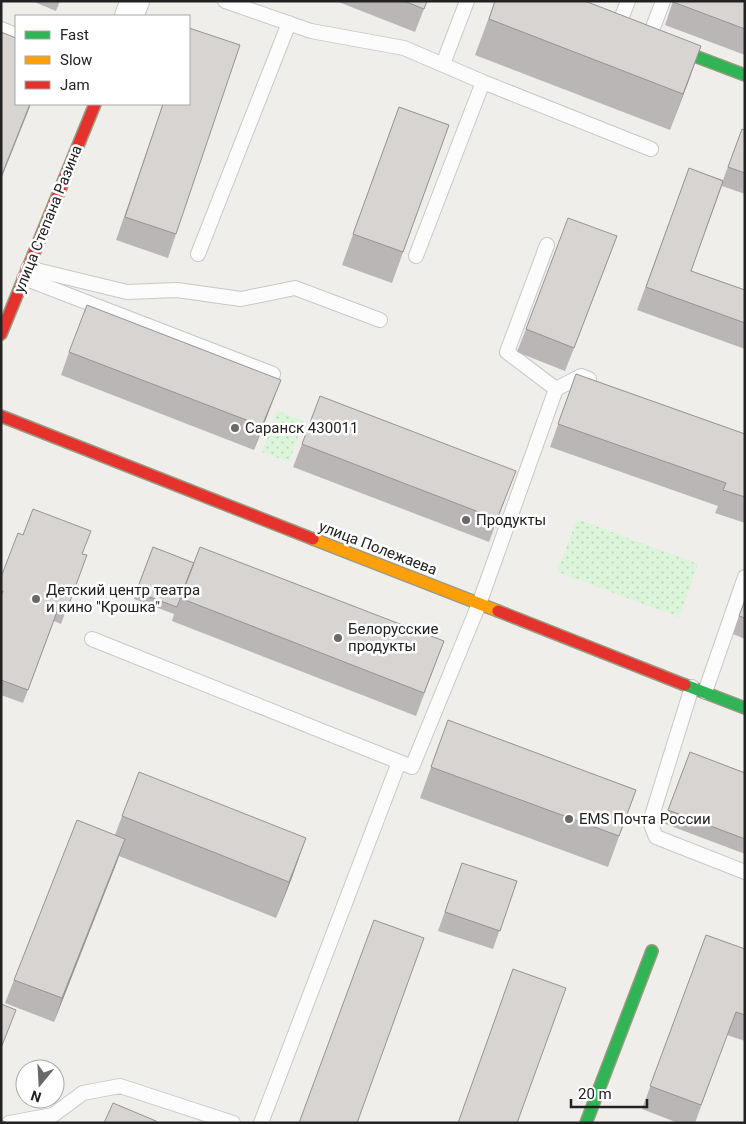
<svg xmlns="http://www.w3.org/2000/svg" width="746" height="1124" viewBox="0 0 746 1124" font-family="Roboto,sans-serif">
<defs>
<pattern id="park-dots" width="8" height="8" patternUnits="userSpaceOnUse" patternTransform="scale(1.25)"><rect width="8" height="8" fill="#daf5da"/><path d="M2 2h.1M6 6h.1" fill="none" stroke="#bbd2bb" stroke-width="1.8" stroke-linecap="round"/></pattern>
</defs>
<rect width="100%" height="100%" fill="#f0eeeb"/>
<path fill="url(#park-dots)" d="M 277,411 L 304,421 L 289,462 L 262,452 Z
M 577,519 L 698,564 L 679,617 L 557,572 Z"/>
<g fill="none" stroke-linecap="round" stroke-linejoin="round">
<g stroke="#c9c8c7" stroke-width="16">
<path id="lane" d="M 225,1 L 311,31 L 404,48 L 483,82 L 416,256
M 618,27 L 628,1
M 1,29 L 16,35
M 649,38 L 663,1
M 443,64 L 467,1
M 483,82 L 651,149
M 198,254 L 289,23
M 28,268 L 127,292 L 177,290 L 241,299 L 295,288 L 380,320
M 24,278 L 273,374
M 556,389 L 581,376 L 589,379
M 92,639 L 412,767 L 479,604 L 556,389 L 507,352 L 547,245
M 692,687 L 650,822 L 656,837 L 745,872
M 705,692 L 745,577
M 9,1123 L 53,1115 L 83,1093 L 120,1086 L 233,1123
M 261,1123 L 399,762"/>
</g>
<g stroke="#c9c8c7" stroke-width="30">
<path id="street" d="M 129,16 L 135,1"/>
</g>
<g stroke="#999a82" stroke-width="14">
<path id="fast" d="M 663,44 L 745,75
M 685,685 L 745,708
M 586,1123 L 652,951"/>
</g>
<g stroke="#999a82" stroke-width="14">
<path id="slow" d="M 313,539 L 498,611"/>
</g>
<g stroke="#999a82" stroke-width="14">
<path id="jam" d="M 1,334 L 95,104
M 1,416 L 313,539
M 498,611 L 685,685"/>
</g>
<use href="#lane" stroke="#fdfcfc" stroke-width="14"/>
<use href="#street" stroke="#fdfcfc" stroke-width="28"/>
<use href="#fast" stroke="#30b455" stroke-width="11"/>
<use href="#slow" stroke="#ff9f0a" stroke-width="11"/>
<use href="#jam" stroke="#e5322d" stroke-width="11"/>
</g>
<path fill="#b9b6b5" d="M 32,1 L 60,1 L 56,11 Z
M 336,1 L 427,1 L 415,32 Z
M 495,1 L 701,46 L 670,130 L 475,55 Z
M 673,1 L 745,1 L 745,55 L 665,25 Z
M 163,104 L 189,104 L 176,234 L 168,258 L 116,240 Z
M 399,107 L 449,125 L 392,283 L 342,265 Z
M 742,129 L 745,130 L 745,194 L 722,186 L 691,271 L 745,290 L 745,349 L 637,310 L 689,168 L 723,180 Z
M 617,236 L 565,371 L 517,352 L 526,329 Z
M 69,352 L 281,380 L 254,450 L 61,375 Z
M 576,374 L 745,434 L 745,523 L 715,513 L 718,506 L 550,447 Z
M 302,444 L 507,494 L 489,542 L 293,467 Z
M 153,547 L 194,563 L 444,641 L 416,716 L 172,621 L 174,614 L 134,599 Z
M 82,554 L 87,555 L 61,624 L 54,621 L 23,703 L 1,695 L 1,577 Z
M 745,599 L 745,639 L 733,634 Z
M 448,720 L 636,790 L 608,867 L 420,798 Z
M 690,752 L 745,773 L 745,854 L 663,823 Z
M 122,816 L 293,875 L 276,918 L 119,856 L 54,1022 L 5,1003 L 14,980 L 115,835 Z
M 462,863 L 517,881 L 493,949 L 438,931 Z
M 706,935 L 745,949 L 745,1041 L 727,1035 L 695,1123 L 678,1123 L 642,1109 Z"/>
<path fill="#969493" d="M 701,46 L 688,83 L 670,130 L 683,94 Z
M 30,104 L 31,104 L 1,179 L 1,177 Z
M 617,236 L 608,259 L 565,371 L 574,348 Z
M 281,380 L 272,403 L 254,450 L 262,426 Z
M 306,838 L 293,875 L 276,918 L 289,882 Z
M 125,839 L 117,862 L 54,1022 L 62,998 Z"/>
<path fill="#d7d4d2" stroke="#969493" d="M 404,1 L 427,1 L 424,9 Z
M 495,1 L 585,1 L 701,46 L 683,94 L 489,19 Z
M 673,1 L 745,1 L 745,29 L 673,2 Z
M 189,28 L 240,45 L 176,234 L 125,217 L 163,104 L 189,104 Z
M 1,32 L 16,38 L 16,104 L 30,104 L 1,177 Z
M 399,107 L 449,125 L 403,252 L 353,234 Z
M 742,129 L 745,130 L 745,173 L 728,167 Z
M 689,168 L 723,181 L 691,271 L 745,290 L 745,323 L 646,287 Z
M 568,218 L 617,236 L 574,348 L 526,329 Z
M 87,305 L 281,380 L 262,426 L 69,352 Z
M 576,374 L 745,434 L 745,497 L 723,490 L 726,483 L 558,424 Z
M 320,396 L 516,471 L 497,519 L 302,444 Z
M 33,509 L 91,531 L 82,554 L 87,555 L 66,612 L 58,609 L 28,690 L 1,680 L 1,596 L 3,591 L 1,591 L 1,577 L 18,533 L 23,535 Z
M 153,547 L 194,563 L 177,607 L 136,592 Z
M 200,547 L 444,641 L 424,693 L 180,598 Z
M 745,600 L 745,618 L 739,616 Z
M 448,720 L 636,790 L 619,836 L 431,767 Z
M 690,752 L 745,773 L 745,839 L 668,810 Z
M 139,772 L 306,838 L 289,882 L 122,816 Z
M 77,820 L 125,839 L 62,998 L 14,980 Z
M 462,863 L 517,881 L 500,931 L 445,912 Z
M 374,920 L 424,938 L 357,1123 L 299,1123 Z
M 706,935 L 745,949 L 745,1015 L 736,1012 L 701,1105 L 650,1086 Z
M 513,969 L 566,988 L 517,1123 L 458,1123 Z
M 1,1004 L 16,1010 L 1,1048 Z
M 113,1103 L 156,1121 L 156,1123 L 104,1123 Z
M 1,1120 L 8,1123 L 1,1123 Z"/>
<g fill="#6a6968" stroke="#fff" stroke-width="2">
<circle cx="235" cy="428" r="5"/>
<circle cx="466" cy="520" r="5"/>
<circle cx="36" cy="599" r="5"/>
<circle cx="338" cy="638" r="5"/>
<circle cx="569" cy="819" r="5"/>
</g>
<g text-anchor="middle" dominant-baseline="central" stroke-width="5" stroke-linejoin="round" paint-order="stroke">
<g font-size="15" fill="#222" stroke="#fff">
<text transform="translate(48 219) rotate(-68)">улица Степана Разина</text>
<text transform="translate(378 548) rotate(21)">улица Полежаева</text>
</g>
<g font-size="15" fill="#222" stroke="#fff" text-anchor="start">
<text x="245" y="428">Саранск 430011</text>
<text x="476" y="520">Продукты</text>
<text x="46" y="590">Детский центр театра<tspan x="46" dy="17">и кино "Крошка"</tspan></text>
<text x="348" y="629">Белорусские<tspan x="348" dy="17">продукты</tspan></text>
<text x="579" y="819">EMS Почта России</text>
</g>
</g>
<rect width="746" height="1124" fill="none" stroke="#222222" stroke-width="5"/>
<rect x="15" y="15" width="175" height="90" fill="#ffffff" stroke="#a7a7a7"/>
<rect x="25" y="31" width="25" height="8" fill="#30b455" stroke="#a7a7a7"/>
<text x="60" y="40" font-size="15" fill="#222222">Fast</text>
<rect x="25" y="56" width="25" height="8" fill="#ff9f0a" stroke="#a7a7a7"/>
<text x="60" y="65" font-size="15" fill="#222222">Slow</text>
<rect x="25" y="81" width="25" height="8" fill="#e5322d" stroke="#a7a7a7"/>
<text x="60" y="90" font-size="15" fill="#222222">Jam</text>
<g transform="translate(40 1084) rotate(198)"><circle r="24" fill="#ffffff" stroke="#a7a7a7"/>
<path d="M0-4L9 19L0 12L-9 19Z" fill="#6a6968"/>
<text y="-8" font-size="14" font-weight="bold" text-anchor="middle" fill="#222222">N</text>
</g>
<path d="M571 1099v8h76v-8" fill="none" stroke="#222222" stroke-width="2.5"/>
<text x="578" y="1099" font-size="15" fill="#222222" stroke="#ffffff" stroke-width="4" paint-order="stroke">20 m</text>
</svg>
